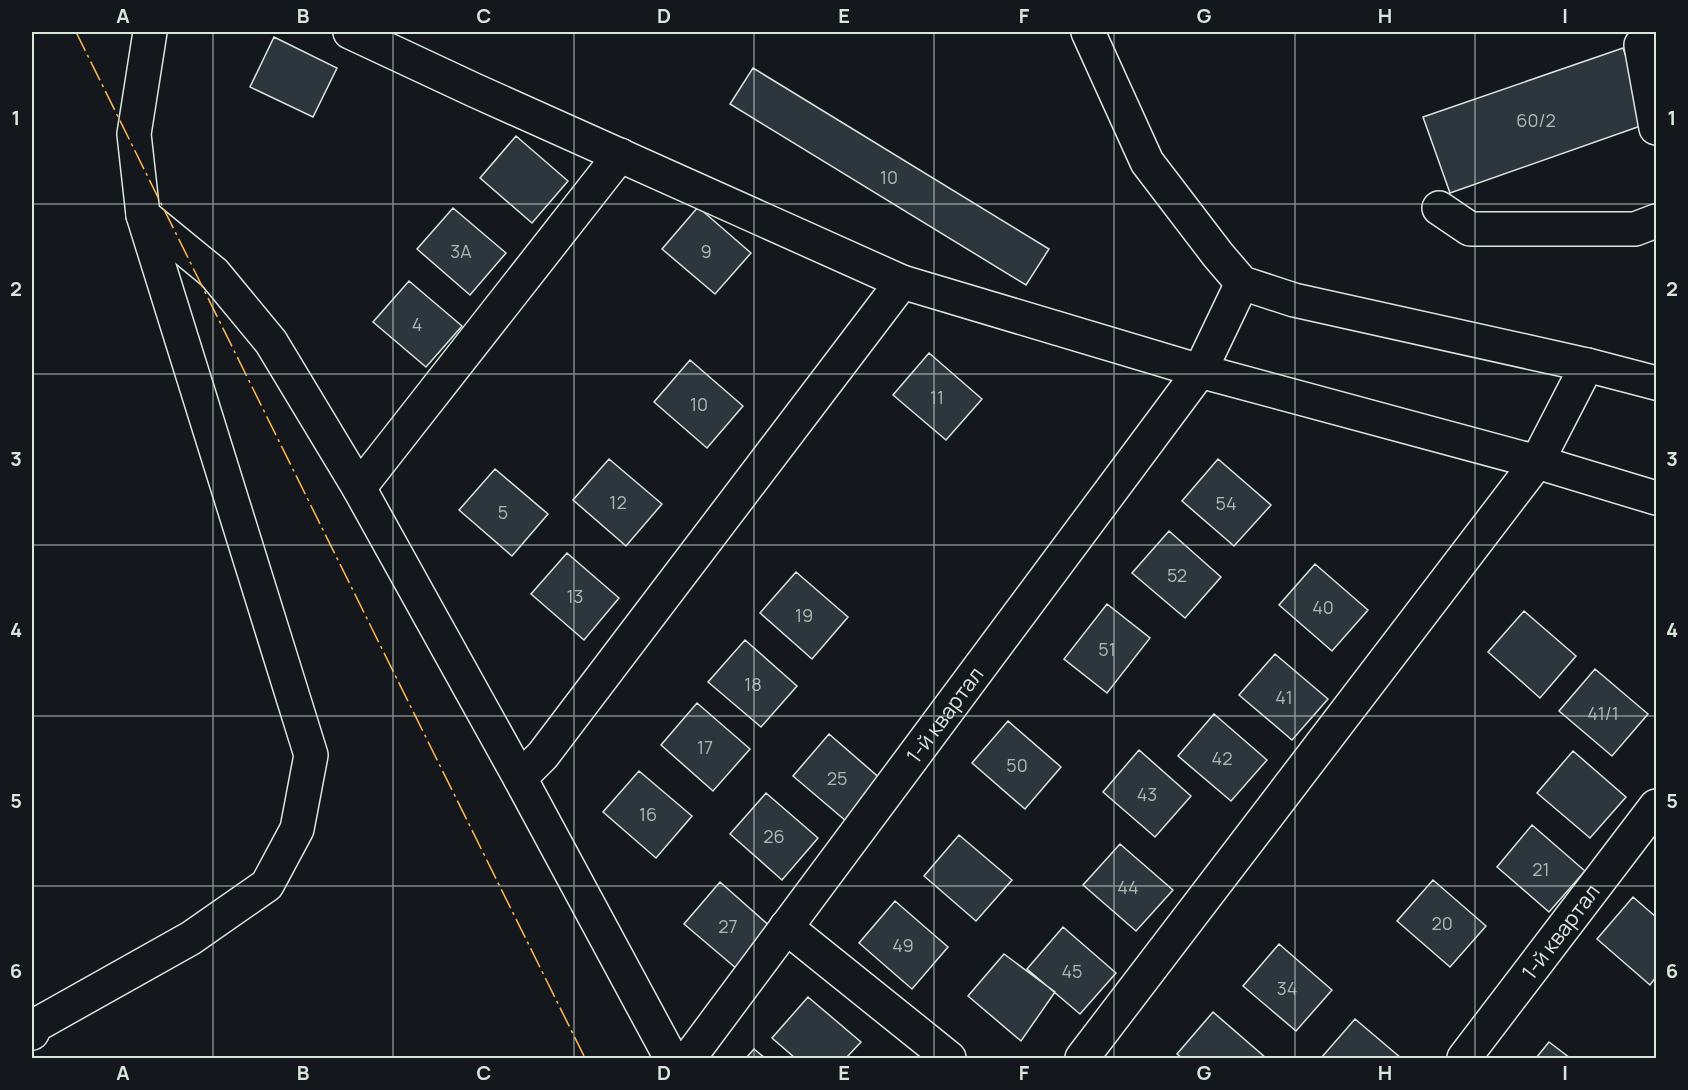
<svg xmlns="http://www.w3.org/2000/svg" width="1688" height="1090" viewBox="0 0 1688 1090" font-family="Manrope,sans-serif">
<rect width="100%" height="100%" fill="#14181c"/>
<path fill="#2c363c" stroke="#d8e6dc" stroke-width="1.5" d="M 274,37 L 337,68 L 313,117 L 250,87 Z
M 1623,48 L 1649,123 L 1450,193 L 1423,117 Z
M 753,68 L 1049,249 L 1026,285 L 730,104 Z
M 516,136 L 568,181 L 532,223 L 480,178 Z
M 698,207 L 751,253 L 715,294 L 662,249 Z
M 453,208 L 506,253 L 470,295 L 417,249 Z
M 409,281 L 462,326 L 426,367 L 373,322 Z
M 929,353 L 982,399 L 946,440 L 893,395 Z
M 690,360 L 743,406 L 707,448 L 654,402 Z
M 609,459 L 662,504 L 626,546 L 573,500 Z
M 1218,459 L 1271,505 L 1234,546 L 1182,501 Z
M 495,469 L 548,514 L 512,556 L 459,510 Z
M 1169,531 L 1221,577 L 1185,618 L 1132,573 Z
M 567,553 L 619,598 L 584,640 L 531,594 Z
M 1315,564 L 1368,610 L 1332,651 L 1279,605 Z
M 796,572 L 848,617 L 812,659 L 760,613 Z
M 1107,604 L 1150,638 L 1107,693 L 1064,659 Z
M 1524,611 L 1576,656 L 1540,698 L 1488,652 Z
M 745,640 L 797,686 L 761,727 L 708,682 Z
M 1275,654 L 1328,699 L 1292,740 L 1239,695 Z
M 1595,669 L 1648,714 L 1612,756 L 1559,711 Z
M 697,703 L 750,749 L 713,791 L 661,745 Z
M 1214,714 L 1267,760 L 1231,801 L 1178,756 Z
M 1008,721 L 1061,767 L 1025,809 L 972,763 Z
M 829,734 L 882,780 L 846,821 L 793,776 Z
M 1139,750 L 1191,796 L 1155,837 L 1103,792 Z
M 1573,751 L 1626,797 L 1590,838 L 1537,793 Z
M 639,771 L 692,816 L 656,858 L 603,812 Z
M 766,793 L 818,838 L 782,880 L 730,834 Z
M 1532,825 L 1585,871 L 1549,912 L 1497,867 Z
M 959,835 L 1012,880 L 976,921 L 924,876 Z
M 1120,844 L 1173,890 L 1136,931 L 1083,885 Z
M 1433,880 L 1486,926 L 1450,967 L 1397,921 Z
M 720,882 L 772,928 L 737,969 L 684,924 Z
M 1633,897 L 1656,917 L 1656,977 L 1650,985 L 1597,939 Z
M 895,901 L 948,947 L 912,989 L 859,943 Z
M 1063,927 L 1116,973 L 1080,1014 L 1027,969 Z
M 1279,944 L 1332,990 L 1296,1031 L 1243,986 Z
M 1004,954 L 1055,992 L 1021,1041 L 968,996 Z
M 808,997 L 861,1042 L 846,1058 L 795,1058 L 772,1038 Z
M 1213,1012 L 1266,1058 L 1182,1058 L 1177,1054 Z
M 1355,1019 L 1401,1058 L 1321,1058 Z
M 1549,1042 L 1570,1058 L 1536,1058 Z
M 754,1049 L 765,1058 L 746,1058 Z"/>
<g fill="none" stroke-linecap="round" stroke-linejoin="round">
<g stroke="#d8e6dc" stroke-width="36">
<g id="minor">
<path d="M 350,32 L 474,90 L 902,282"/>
<path d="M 1088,32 L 1147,162 L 1218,255 L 1242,283 L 1294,300 L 1587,365 L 1656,383"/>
<path d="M 1656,39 L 1641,45 L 1656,128"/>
<path d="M 1439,208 L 1470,229 L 1635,229 L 1656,221"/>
<path d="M 143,215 L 214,273 L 271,342 L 359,488 L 520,778"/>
<path d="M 359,488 L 620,155"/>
<path d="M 786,927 L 949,1058"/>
<path d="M 32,1033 L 36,1025 L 191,938 L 267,885 L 297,829 L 311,755 L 143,215 L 134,134 L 150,32"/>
<path d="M 671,1058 L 520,778 L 543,755 L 902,282 L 1200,371 L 1537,462 L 1656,498"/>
<path id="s1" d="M 689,1058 L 1200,371 L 1242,283"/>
<path d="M 1082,1058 L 1537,462 L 1587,365"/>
<path id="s2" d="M 1464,1058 L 1656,806"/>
</g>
</g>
<use href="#minor" stroke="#14181c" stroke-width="33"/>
<path stroke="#ffb74d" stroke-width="1.5" stroke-dasharray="21 4.5 3 4.5" stroke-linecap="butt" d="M 76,32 L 585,1058"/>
</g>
<path fill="none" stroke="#d8e6dc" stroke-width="1.5" stroke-opacity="0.55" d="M 213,32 L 213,1058M 393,32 L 393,1058M 574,32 L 574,1058M 754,32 L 754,1058M 934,32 L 934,1058M 1114,32 L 1114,1058M 1295,32 L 1295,1058M 1475,32 L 1475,1058M 32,204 L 1656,204M 32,374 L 1656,374M 32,545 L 1656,545M 32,716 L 1656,716M 32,886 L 1656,886"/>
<g text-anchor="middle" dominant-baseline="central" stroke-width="4.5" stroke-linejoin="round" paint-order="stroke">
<g font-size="18" fill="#adbab4">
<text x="1536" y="120">60/2</text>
<text x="889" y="177">10</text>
<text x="461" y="251">3А</text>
<text x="706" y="251">9</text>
<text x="417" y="324">4</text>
<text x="937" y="397">11</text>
<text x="699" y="404">10</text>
<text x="618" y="502">12</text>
<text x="1226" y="503">54</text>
<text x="503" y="512">5</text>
<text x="1177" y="575">52</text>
<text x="575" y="596">13</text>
<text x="1323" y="607">40</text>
<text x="804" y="615">19</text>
<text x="1107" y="649">51</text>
<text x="753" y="684">18</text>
<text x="1284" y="697">41</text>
<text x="1603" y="713">41/1</text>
<text x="705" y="747">17</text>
<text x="1222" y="758">42</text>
<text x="1017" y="765">50</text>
<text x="837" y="778">25</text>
<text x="1147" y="794">43</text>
<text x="648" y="814">16</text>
<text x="774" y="836">26</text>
<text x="1541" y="869">21</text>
<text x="1128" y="887">44</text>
<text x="1442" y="923">20</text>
<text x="728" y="926">27</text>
<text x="903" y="945">49</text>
<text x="1072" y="971">45</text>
<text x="1287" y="988">34</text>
</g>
<g font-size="21" fill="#d8e6dc" stroke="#14181c">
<text stroke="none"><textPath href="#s1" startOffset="428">1-й квартал</textPath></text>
<text stroke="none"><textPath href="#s2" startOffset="159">1-й квартал</textPath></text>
</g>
</g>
<rect width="1688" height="1090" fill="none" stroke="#14181c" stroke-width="66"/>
<rect x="33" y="33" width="1622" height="1024" fill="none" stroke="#d8e6dc" stroke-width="2"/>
<g font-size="20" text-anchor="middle" font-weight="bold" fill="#d8e6dc">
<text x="123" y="23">A</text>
<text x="303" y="23">B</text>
<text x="484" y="23">C</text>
<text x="664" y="23">D</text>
<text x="844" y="23">E</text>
<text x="1024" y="23">F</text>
<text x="1204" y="23">G</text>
<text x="1385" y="23">H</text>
<text x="1565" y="23">I</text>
<text x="16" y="125">1</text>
<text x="1672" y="125">1</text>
<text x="16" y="296">2</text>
<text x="1672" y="296">2</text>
<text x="16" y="466">3</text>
<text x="1672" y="466">3</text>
<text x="16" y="637">4</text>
<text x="1672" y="637">4</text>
<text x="16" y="808">5</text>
<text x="1672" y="808">5</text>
<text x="16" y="978">6</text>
<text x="1672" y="978">6</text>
<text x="123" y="1080">A</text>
<text x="303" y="1080">B</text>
<text x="484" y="1080">C</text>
<text x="664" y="1080">D</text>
<text x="844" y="1080">E</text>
<text x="1024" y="1080">F</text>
<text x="1204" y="1080">G</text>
<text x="1385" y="1080">H</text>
<text x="1565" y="1080">I</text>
</g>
</svg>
